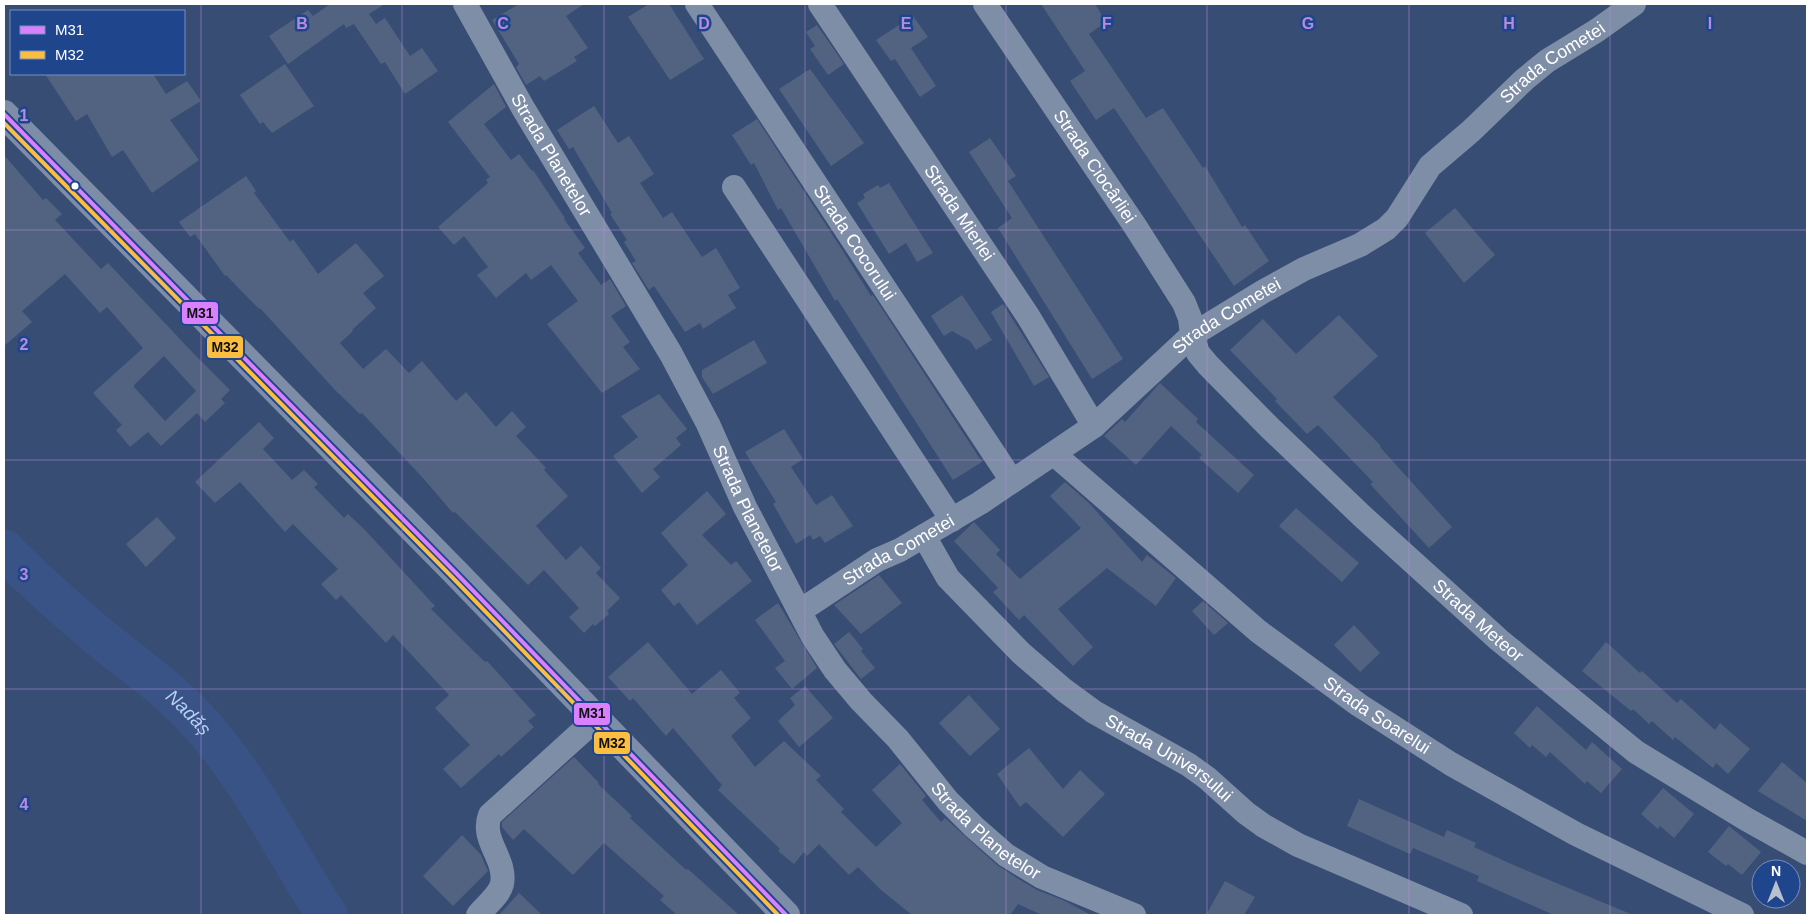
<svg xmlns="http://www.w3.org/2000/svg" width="1811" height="919" viewBox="0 0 1811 919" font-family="Arial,sans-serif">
<rect width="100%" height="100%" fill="#384d74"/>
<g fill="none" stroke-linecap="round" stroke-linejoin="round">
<path stroke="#395387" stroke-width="41" id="s1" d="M 4,550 C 36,583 72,614 108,644 C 138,668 171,691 197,720 C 251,778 284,850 327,915"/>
</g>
<path fill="#526382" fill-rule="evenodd" d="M 330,4 L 385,4 L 369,14 L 376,24 L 385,18 L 410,56 L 422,48 L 438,71 L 405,94 L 385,62 L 381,64 L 354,24 L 346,28 L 344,24 L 288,64 L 269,36 L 308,10 L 313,16 Z
M 519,4 L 584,4 L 566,16 L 588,48 L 574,57 L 577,61 L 544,81 L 540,76 L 526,85 L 516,67 L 519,64 L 492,20 Z
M 649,4 L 669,4 L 704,59 L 670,80 L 628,17 Z
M 1041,4 L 1095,4 L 1106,22 L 1089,34 L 1146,118 L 1163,108 L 1203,168 L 1205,166 L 1242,227 L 1245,225 L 1269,261 L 1234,286 L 1114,108 L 1096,120 L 1070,81 L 1085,71 Z
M 913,16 L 928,37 L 911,48 L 936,86 L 920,97 L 895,59 L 891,61 L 876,40 Z
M 817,25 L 844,64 L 828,75 L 810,49 L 815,46 L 806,32 Z
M 285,64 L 314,106 L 272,133 L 263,122 L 260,124 L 240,95 Z
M 810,69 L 864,143 L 831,166 L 779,89 Z
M 45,74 L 153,74 L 166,94 L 187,81 L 201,101 L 170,120 L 199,160 L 152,193 L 123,150 L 112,157 L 87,114 L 76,121 Z
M 494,84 L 506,107 L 484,124 L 511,160 L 519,154 L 532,171 L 533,170 L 565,218 L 564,219 L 585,248 L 578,253 L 601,285 L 610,279 L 626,306 L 611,316 L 630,342 L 623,347 L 640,369 L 602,393 L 547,324 L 578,301 L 551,265 L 531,280 L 526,273 L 496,298 L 477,275 L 488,267 L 464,236 L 454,245 L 438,227 L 488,183 L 486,180 L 490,177 L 448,122 Z
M 594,106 L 618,143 L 629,136 L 654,174 L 640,183 L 663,218 L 672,212 L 702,257 L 716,248 L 740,288 L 728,295 L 736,308 L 703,329 L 700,323 L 685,332 L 654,286 L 649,290 L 632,263 L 636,261 L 624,242 L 627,240 L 610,214 L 612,213 L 573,147 L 569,149 L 557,130 Z
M 757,119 L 841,248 L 871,296 L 873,295 L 982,462 L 953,480 L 837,299 L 835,301 L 781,208 L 778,210 L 754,163 L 751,165 L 732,135 Z
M 990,138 L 1016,176 L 1008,181 L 1123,359 L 1092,379 L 998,228 L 1012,218 L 969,152 Z
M 4,155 L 43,200 L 46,198 L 62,214 L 55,220 L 101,269 L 108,263 L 195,355 L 230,390 L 221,399 L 225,403 L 205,422 L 197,413 L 161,446 L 148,432 L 130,447 L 116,430 L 122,425 L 93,393 L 143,348 L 107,307 L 100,313 L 65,274 L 22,311 L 32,322 L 4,346 ZM 164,356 L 196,391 L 165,421 L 134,387 L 134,385 Z
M 246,176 L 256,191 L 254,193 L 290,242 L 293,239 L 318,274 L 356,243 L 384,276 L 363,293 L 376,308 L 352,330 L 353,331 L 340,343 L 363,369 L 386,349 L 409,373 L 422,361 L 456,401 L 466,392 L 496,427 L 512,411 L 526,427 L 516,436 L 546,468 L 544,470 L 568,496 L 536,526 L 566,560 L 581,546 L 601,568 L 596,573 L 620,598 L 607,611 L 609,614 L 595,626 L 593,624 L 584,633 L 569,617 L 579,608 L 544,570 L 528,585 L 455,512 L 453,513 L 423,478 L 362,413 L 360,414 L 335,390 L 260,308 L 259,309 L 226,275 L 225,276 L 195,234 L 190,237 L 179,222 Z
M 889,183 L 933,253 L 917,262 L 906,243 L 889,254 L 857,203 L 865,198 L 863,194 L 878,185 L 880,188 Z
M 1455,208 L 1495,255 L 1464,283 L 1425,233 Z
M 962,295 L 992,340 L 976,350 L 970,341 L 952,331 L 944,336 L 931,316 Z
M 1003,304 L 1049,377 L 1034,386 L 991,312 Z
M 1339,315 L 1378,356 L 1333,397 L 1381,446 L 1380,447 L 1452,527 L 1429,548 L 1370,484 L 1373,482 L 1318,425 L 1307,434 L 1275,401 L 1277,399 L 1230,350 L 1263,319 L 1296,354 Z
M 754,340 L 767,363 L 713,394 L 702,377 L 702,370 Z
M 1160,383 L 1198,419 L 1196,422 L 1254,475 L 1238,493 L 1199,458 L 1202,455 L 1171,426 L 1136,465 L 1104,436 L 1122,419 L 1125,422 Z
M 659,394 L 687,429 L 676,438 L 681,445 L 653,469 L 660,477 L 642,493 L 613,456 L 638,437 L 621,416 Z
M 259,422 L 274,438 L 263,449 L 292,480 L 304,470 L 318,484 L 314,487 L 344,518 L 348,514 L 365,530 L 435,606 L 431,609 L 485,662 L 487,661 L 536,715 L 528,721 L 534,727 L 501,757 L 499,754 L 461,788 L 443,769 L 470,745 L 435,708 L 449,695 L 393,635 L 386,643 L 341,595 L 336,600 L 321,584 L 338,569 L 293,524 L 285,532 L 240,482 L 215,503 L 195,482 Z
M 784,429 L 803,459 L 791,467 L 816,505 L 832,495 L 853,526 L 825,543 L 820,536 L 813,540 L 810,535 L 796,544 L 773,504 L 776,502 L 745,452 Z
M 1065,482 L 1089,503 L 1142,562 L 1147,555 L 1176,578 L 1156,606 L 1107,568 L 1058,609 L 1093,647 L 1073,666 L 1024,615 L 1019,620 L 993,592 L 998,588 L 954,541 L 974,522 L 1000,550 L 996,554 L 1020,579 L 1081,528 L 1050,496 Z
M 707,491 L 726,514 L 702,535 L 731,565 L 736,561 L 752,581 L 697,625 L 679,602 L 674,606 L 661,590 L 688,565 L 661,533 Z
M 1296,508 L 1359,563 L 1342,582 L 1279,526 Z
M 157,517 L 176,538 L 146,567 L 126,544 Z
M 879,575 L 902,603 L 861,634 L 834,605 Z
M 1203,601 L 1228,623 L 1214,635 L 1192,611 Z
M 778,603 L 817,668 L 792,689 L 775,668 L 785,661 L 755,620 Z
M 1354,625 L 1380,653 L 1360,672 L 1334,645 Z
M 849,632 L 863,649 L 861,651 L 875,668 L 861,679 L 834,644 Z
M 648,642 L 692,694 L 721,670 L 740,693 L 734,698 L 751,718 L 731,736 L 755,767 L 784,741 L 821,776 L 816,780 L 844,809 L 841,812 L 876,847 L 902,823 L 872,790 L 900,764 L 926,796 L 922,800 L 941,822 L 945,818 L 997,865 L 1017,878 L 1037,890 L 1063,900 L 1091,915 L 1042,915 L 1018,904 L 1010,915 L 912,915 L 881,890 L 858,867 L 849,875 L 819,844 L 807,856 L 804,852 L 794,864 L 778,851 L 780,849 L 718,790 L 722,785 L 673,728 L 666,736 L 633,698 L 630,701 L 608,677 Z
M 1606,642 L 1640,673 L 1642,671 L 1677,703 L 1681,699 L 1715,730 L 1720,723 L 1750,749 L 1728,774 L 1716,763 L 1713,768 L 1675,737 L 1673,740 L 1652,721 L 1649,724 L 1633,709 L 1631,711 L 1582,671 Z
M 805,686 L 833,718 L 799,747 L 778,721 L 795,705 L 790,698 Z
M 969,695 L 1000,729 L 970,756 L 939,723 Z
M 1537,706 L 1586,750 L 1592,742 L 1622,769 L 1601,793 L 1587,781 L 1585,784 L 1550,752 L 1546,757 L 1532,745 L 1530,748 L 1514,733 Z
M 1029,748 L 1063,789 L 1080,770 L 1105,794 L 1063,837 L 1026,802 L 1020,807 L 997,774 Z
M 574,757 L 599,783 L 598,784 L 632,816 L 630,818 L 686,870 L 688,869 L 739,915 L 677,915 L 660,900 L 664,896 L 604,843 L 573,875 L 524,829 L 513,840 L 502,827 L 502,822 Z
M 1782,762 L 1807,783 L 1807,821 L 1758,791 Z
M 1663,788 L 1694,814 L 1674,838 L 1660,826 L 1658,829 L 1641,814 Z
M 1359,799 L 1444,837 L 1447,830 L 1476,843 L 1474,847 L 1518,867 L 1633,915 L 1554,915 L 1477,881 L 1479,876 L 1413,848 L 1410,854 L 1347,826 Z
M 1729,826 L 1761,852 L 1742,875 L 1728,864 L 1726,866 L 1708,852 Z
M 462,835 L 481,855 L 488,871 L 453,906 L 423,876 Z
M 1225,881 L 1255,897 L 1244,915 L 1206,915 Z
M 519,893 L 542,915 L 499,915 Z"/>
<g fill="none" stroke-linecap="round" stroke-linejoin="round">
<g stroke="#7f8ea7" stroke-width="24">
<path id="s2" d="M 465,4 L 523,108 L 671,354 L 708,424 L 745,507 L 813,637 L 835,670 L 861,701 L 898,739 L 948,801 L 974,827 L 1006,855 L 1042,877 L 1134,915"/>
<path id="s3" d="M 697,4 L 1012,481"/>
<path id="s4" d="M 820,4 L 1028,316 L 1094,426"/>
<path id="s5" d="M 985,4 L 1135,226 L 1184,303 L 1190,318 L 1192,335 L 1198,353 L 1208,365 L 1270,428 L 1362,516 L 1499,640 L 1636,752 L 1746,819 L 1807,853"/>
<path d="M 734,187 L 952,520"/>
<path id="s6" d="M 1054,454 L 1258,631 L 1359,705 L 1451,764 L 1576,834 L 1742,915"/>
<path id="s7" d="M 924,536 L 948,578 L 1021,653 L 1064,690 L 1094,712 L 1189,765 L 1207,778 L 1246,813 L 1264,826 L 1298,845 L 1461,915"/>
<path id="s8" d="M 800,611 L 877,560 L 900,550 L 980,503 L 1094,426 L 1192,335 L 1264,291 L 1304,269 L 1360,245 L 1386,229 L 1397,218 L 1430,166 L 1471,131 L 1525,79 L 1547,61 L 1596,31 L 1634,4"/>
<path d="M 478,915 C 485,906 499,896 502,884 C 507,859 480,840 490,815 L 597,718"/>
</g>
<path stroke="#7e8da7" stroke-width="28" d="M 4,114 L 457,574 L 786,915"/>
<g stroke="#1f458d" stroke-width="8">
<path id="bus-1" d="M 4,114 L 457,574 L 786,915"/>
</g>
<g stroke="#1f458d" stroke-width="8">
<path id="bus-2" d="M 4,123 L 453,578 L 778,915"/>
</g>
<use href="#bus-1" stroke="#d880ff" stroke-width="4"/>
<use href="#bus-2" stroke="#fbbe40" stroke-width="4"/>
</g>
<path fill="none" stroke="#b68bdc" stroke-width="1" stroke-opacity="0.55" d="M 201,4 L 201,915M 402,4 L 402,915M 604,4 L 604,915M 805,4 L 805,915M 1006,4 L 1006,915M 1207,4 L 1207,915M 1409,4 L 1409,915M 1610,4 L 1610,915M 4,230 L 1807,230M 4,460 L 1807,460M 4,689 L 1807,689"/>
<circle fill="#fff" stroke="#1f458d" stroke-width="2" cx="75" cy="186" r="4.5"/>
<g text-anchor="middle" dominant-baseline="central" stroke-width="5" stroke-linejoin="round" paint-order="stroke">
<g font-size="18" fill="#fff" stroke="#1f458d">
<text stroke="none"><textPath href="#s8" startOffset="941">Strada Cometei</textPath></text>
<text stroke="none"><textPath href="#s2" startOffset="174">Strada Planetelor</textPath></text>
<text stroke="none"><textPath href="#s5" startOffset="196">Strada Ciocârliei</textPath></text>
<text stroke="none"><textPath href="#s4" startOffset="251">Strada Mierlei</textPath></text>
<text stroke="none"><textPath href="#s3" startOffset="286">Strada Cocorului</textPath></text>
<text stroke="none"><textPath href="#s8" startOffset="521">Strada Cometei</textPath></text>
<text stroke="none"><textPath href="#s2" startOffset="579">Strada Planetelor</textPath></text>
<text stroke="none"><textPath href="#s8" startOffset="116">Strada Cometei</textPath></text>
<text stroke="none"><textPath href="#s5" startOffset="799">Strada Meteor</textPath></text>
<text stroke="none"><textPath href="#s6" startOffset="416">Strada Soarelui</textPath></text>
<text stroke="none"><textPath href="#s7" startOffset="335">Strada Universului</textPath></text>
<text stroke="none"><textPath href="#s2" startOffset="984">Strada Planetelor</textPath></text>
</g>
<g font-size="19" font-style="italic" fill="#b8cef3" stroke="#1f458d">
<text stroke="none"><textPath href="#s1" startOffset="246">Nadăș</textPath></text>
</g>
</g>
<g font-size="16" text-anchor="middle" font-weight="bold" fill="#b68bdc" stroke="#1f458d" stroke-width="5" stroke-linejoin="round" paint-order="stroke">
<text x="302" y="29">B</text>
<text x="503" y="29">C</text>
<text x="704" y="29">D</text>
<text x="906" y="29">E</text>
<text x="1107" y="29">F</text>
<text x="1308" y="29">G</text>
<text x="1509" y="29">H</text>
<text x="1710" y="29">I</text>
<text x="24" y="121">1</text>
<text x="24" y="350">2</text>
<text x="24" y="580">3</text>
<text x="24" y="810">4</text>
</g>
<g stroke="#1f458d" stroke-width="2">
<rect x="181" y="301" width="38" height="24" rx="5" fill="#d880ff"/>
<rect x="206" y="335" width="38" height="24" rx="5" fill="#fbbe40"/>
<rect x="573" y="702" width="38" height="24" rx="5" fill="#d880ff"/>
<rect x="593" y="731" width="38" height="24" rx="5" fill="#fbbe40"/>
</g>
<g font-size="14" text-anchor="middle" font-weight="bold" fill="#111">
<text x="200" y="318">M31</text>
<text x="225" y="352">M32</text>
<text x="592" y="718">M31</text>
<text x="612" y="748">M32</text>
</g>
<rect width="1811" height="919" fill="none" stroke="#ffffff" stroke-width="10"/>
<rect x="10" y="10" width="175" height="65" fill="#1f458d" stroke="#798fbb"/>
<rect x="20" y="26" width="25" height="8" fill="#d880ff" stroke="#798fbb"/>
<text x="55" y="35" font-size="15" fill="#ffffff">M31</text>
<rect x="20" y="51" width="25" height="8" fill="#fbbe40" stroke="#798fbb"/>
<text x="55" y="60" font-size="15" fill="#ffffff">M32</text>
<g transform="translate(1776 884)"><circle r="24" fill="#1f458d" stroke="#798fbb"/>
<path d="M0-4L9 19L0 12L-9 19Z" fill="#b9c1ce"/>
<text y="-8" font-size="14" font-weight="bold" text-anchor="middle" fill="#ffffff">N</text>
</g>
</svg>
